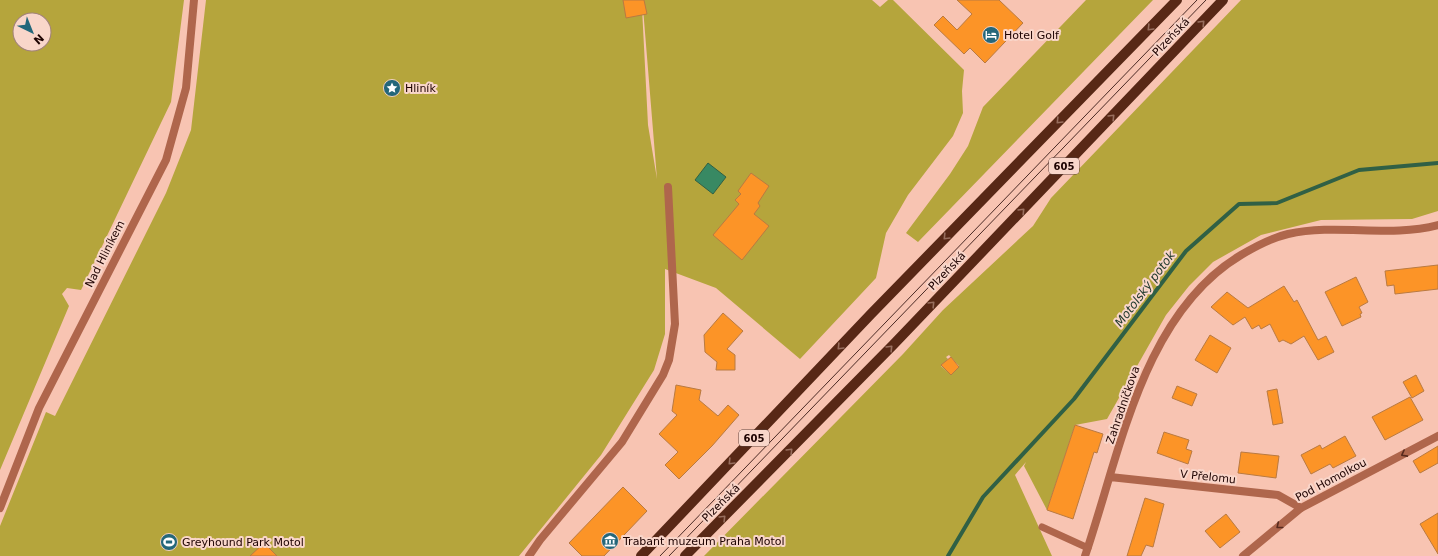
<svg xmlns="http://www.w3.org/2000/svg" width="1438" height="556" viewBox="0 0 1438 556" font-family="'DejaVu Sans',sans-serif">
<rect width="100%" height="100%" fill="#f8c4b2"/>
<path fill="#b5a53c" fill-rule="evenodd" d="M 0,0 L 184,0 L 171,102 L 83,286 L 81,290 L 67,288 L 62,294 L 69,306 L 0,470 ZM 20,20 L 44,20 L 44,44 L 20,44 Z
M 206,0 L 872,0 L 880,7 L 888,0 L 893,0 L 964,70 L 962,91 L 963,113 L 953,136 L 908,195 L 886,233 L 876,278 L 800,359 L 716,288 L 665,269 L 665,334 L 654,370 L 601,455 L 519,556 L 0,556 L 0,526 L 46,412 L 55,416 L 166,193 L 191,130 ZM 642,8 L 643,8 L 657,179 L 648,125 Z
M 1086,0 L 1153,0 L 918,242 L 906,233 L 950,174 L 968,146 L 983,107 Z
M 1241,0 L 1438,0 L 1438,211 L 1412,219 L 1321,220 L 1261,235 L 1213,262 L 1189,286 L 1166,315 L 1107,419 L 1075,425 L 1047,510 L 1024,466 L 1026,462 L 1015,475 L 1052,556 L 704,556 L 903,354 L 943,310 L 1033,226 L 1051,198 ZM 949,355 L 959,366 L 951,375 L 941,366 L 948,359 L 946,357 Z"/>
<path fill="#388963" stroke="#306045" d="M 708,163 L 726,177 L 713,194 L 695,180 Z"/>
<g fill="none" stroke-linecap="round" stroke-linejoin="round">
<path stroke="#306045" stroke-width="4" d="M 948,556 L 983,497 L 1074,399 L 1186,251 L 1239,204 L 1277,203 L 1359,170 L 1438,163"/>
</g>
<path fill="#fc9427" stroke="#b97a42" d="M 623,0 L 644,0 L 647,14 L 626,18 Z
M 957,0 L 999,0 L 1023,23 L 985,63 L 970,48 L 964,54 L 934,25 L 943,16 L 957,30 L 972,14 Z
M 751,173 L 769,186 L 758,203 L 760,206 L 754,214 L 769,226 L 742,260 L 713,235 L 739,204 L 735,200 L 741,194 L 738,191 Z
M 1438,265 L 1438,289 L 1395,294 L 1394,285 L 1387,286 L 1385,271 Z
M 1356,277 L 1368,302 L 1359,307 L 1362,313 L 1360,314 L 1361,317 L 1342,326 L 1325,292 Z
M 1284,286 L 1294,302 L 1297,300 L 1318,340 L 1326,336 L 1334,352 L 1318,360 L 1304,336 L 1291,344 L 1283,340 L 1279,342 L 1270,324 L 1261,329 L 1259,325 L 1252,329 L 1245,317 L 1233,325 L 1211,307 L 1227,292 L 1248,308 Z
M 723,313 L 743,331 L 727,349 L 735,355 L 735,370 L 716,370 L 717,362 L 705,352 L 704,335 Z
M 1210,335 L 1231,348 L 1217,373 L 1195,360 Z
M 951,357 L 959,367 L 951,375 L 941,365 Z
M 1416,375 L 1424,391 L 1412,398 L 1403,382 Z
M 676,385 L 701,390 L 699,400 L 718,416 L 728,405 L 739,415 L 712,446 L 679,479 L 665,465 L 678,452 L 659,434 L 677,415 L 672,411 Z
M 1177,386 L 1197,394 L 1192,406 L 1172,398 Z
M 1277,389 L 1283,423 L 1273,425 L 1267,391 Z
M 1410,397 L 1423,420 L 1385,440 L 1372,417 Z
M 1075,425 L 1103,434 L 1097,453 L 1094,452 L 1073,519 L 1047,510 Z
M 1164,432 L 1189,440 L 1186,449 L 1192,451 L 1188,464 L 1157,453 Z
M 1345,436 L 1356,456 L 1333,468 L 1330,464 L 1311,474 L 1301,455 L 1320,445 L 1322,449 Z
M 1438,446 L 1438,463 L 1420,473 L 1413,461 Z
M 1241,452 L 1279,456 L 1276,478 L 1238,473 Z
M 623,487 L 647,511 L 604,556 L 582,556 L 569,543 Z
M 1145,498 L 1164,504 L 1153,547 L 1146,545 L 1141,556 L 1127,556 Z
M 1438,513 L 1438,554 L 1420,524 Z
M 1226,514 L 1240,532 L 1220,548 L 1205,531 Z
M 264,543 L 277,556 L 250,556 Z"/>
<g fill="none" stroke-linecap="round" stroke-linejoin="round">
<path stroke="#af664c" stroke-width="7" d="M 1042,527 L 1088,548"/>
<path stroke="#af664c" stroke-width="8" d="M 1110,477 L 1278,495 L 1301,508
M 0,508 L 39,408 L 166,160 L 186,88 L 194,0
M 529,556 L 540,540 L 622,442 L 663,375 L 669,360 L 675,324 L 668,187
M 1085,556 C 1120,454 1142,314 1241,255 C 1256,246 1271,238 1288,234 C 1338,223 1389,238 1438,225
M 1243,556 L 1301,508 L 1438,436"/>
<path stroke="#582816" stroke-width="10" d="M 641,556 L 871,314 L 1177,0
M 685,556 L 893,345 L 1223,0"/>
<path stroke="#4b2a25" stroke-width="1" d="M 660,556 L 1197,0
M 669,556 L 1206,0"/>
</g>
<defs><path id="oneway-chevron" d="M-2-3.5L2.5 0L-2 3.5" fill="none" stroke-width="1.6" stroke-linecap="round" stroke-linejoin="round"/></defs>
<g stroke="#986e5e">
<use href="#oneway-chevron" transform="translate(1202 23) rotate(-46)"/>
<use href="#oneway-chevron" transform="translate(1150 28) rotate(134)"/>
<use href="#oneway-chevron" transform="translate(1112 117) rotate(-46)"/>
<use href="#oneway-chevron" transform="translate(1059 121) rotate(134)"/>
<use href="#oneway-chevron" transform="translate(1022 211) rotate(-46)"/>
<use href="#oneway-chevron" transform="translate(946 237) rotate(134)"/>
<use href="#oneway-chevron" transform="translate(932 304) rotate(-46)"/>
<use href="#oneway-chevron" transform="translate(840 347) rotate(134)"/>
<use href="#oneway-chevron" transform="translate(890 348) rotate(-46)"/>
<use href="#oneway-chevron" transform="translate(790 451) rotate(-45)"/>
<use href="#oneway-chevron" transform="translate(731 462) rotate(134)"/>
<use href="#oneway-chevron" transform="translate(723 518) rotate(-45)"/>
</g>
<g stroke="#572a1e">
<use href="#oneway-chevron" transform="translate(1404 454) rotate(152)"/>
<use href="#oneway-chevron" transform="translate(1279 526) rotate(141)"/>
</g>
<defs>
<g id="hotel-disc" transform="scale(0.9)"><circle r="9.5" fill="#24677a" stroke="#f9d6ca"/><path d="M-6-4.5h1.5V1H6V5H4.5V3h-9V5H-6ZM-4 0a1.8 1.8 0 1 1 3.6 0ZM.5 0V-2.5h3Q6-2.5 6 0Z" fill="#fff"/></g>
<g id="sight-disc" transform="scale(0.9)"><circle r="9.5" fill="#24677a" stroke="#f9d6ca"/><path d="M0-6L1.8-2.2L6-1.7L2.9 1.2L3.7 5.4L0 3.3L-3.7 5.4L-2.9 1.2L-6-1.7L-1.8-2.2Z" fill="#fff"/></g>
<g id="museum-disc" transform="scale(0.9)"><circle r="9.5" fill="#24677a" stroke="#f9d6ca"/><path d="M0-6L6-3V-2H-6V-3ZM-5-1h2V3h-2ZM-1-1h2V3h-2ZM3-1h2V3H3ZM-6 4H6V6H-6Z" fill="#fff"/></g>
<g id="stadium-disc" transform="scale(0.9)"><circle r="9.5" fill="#24677a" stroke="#f9d6ca"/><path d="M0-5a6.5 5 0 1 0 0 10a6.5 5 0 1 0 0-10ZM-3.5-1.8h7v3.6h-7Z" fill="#fff"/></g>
</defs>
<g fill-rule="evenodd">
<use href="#hotel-disc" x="991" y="35"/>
<use href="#sight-disc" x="392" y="88"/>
<use href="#museum-disc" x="610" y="541"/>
<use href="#stadium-disc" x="169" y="542"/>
</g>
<g text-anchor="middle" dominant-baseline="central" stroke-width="4" stroke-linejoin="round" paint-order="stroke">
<g fill="#f9d6ca" stroke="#5f423d" stroke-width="1">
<rect x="1049" y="158" width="30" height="16" rx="3"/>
<rect x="739" y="430" width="30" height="16" rx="3"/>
</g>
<g font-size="10" font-weight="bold" fill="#1d0200">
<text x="1064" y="166">605</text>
<text x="754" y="438">605</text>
</g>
<g font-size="11" fill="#1d0200" stroke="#f9d6ca" text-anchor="start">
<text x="1004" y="35">Hotel Golf</text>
<text x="405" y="88">Hliník</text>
<text x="623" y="541">Trabant muzeum Praha Motol</text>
<text x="182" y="542">Greyhound Park Motol</text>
</g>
<g font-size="11" fill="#1d0200" stroke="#f9d6ca">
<text transform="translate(1171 37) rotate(-46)">Plzeňská</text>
<text transform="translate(105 254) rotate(-63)">Nad Hliníkem</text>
<text transform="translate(947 271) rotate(-46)">Plzeňská</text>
<text transform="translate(1123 405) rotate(-71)">Zahradníčkova</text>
<text transform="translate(1208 477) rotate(6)">V Přelomu</text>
<text transform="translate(1331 480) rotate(-28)">Pod Homolkou</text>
<text transform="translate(721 503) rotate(-45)">Plzeňská</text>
</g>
<g font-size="12" font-style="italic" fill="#213a2d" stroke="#f9d6ca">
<text transform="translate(1145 289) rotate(-53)">Motolský potok</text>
</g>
</g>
<g transform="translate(32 32) rotate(137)"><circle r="19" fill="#f9d6ca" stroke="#a18179"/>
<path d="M0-3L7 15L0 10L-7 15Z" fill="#24677a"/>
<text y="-6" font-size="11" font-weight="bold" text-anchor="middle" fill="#1d0200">N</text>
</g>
</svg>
